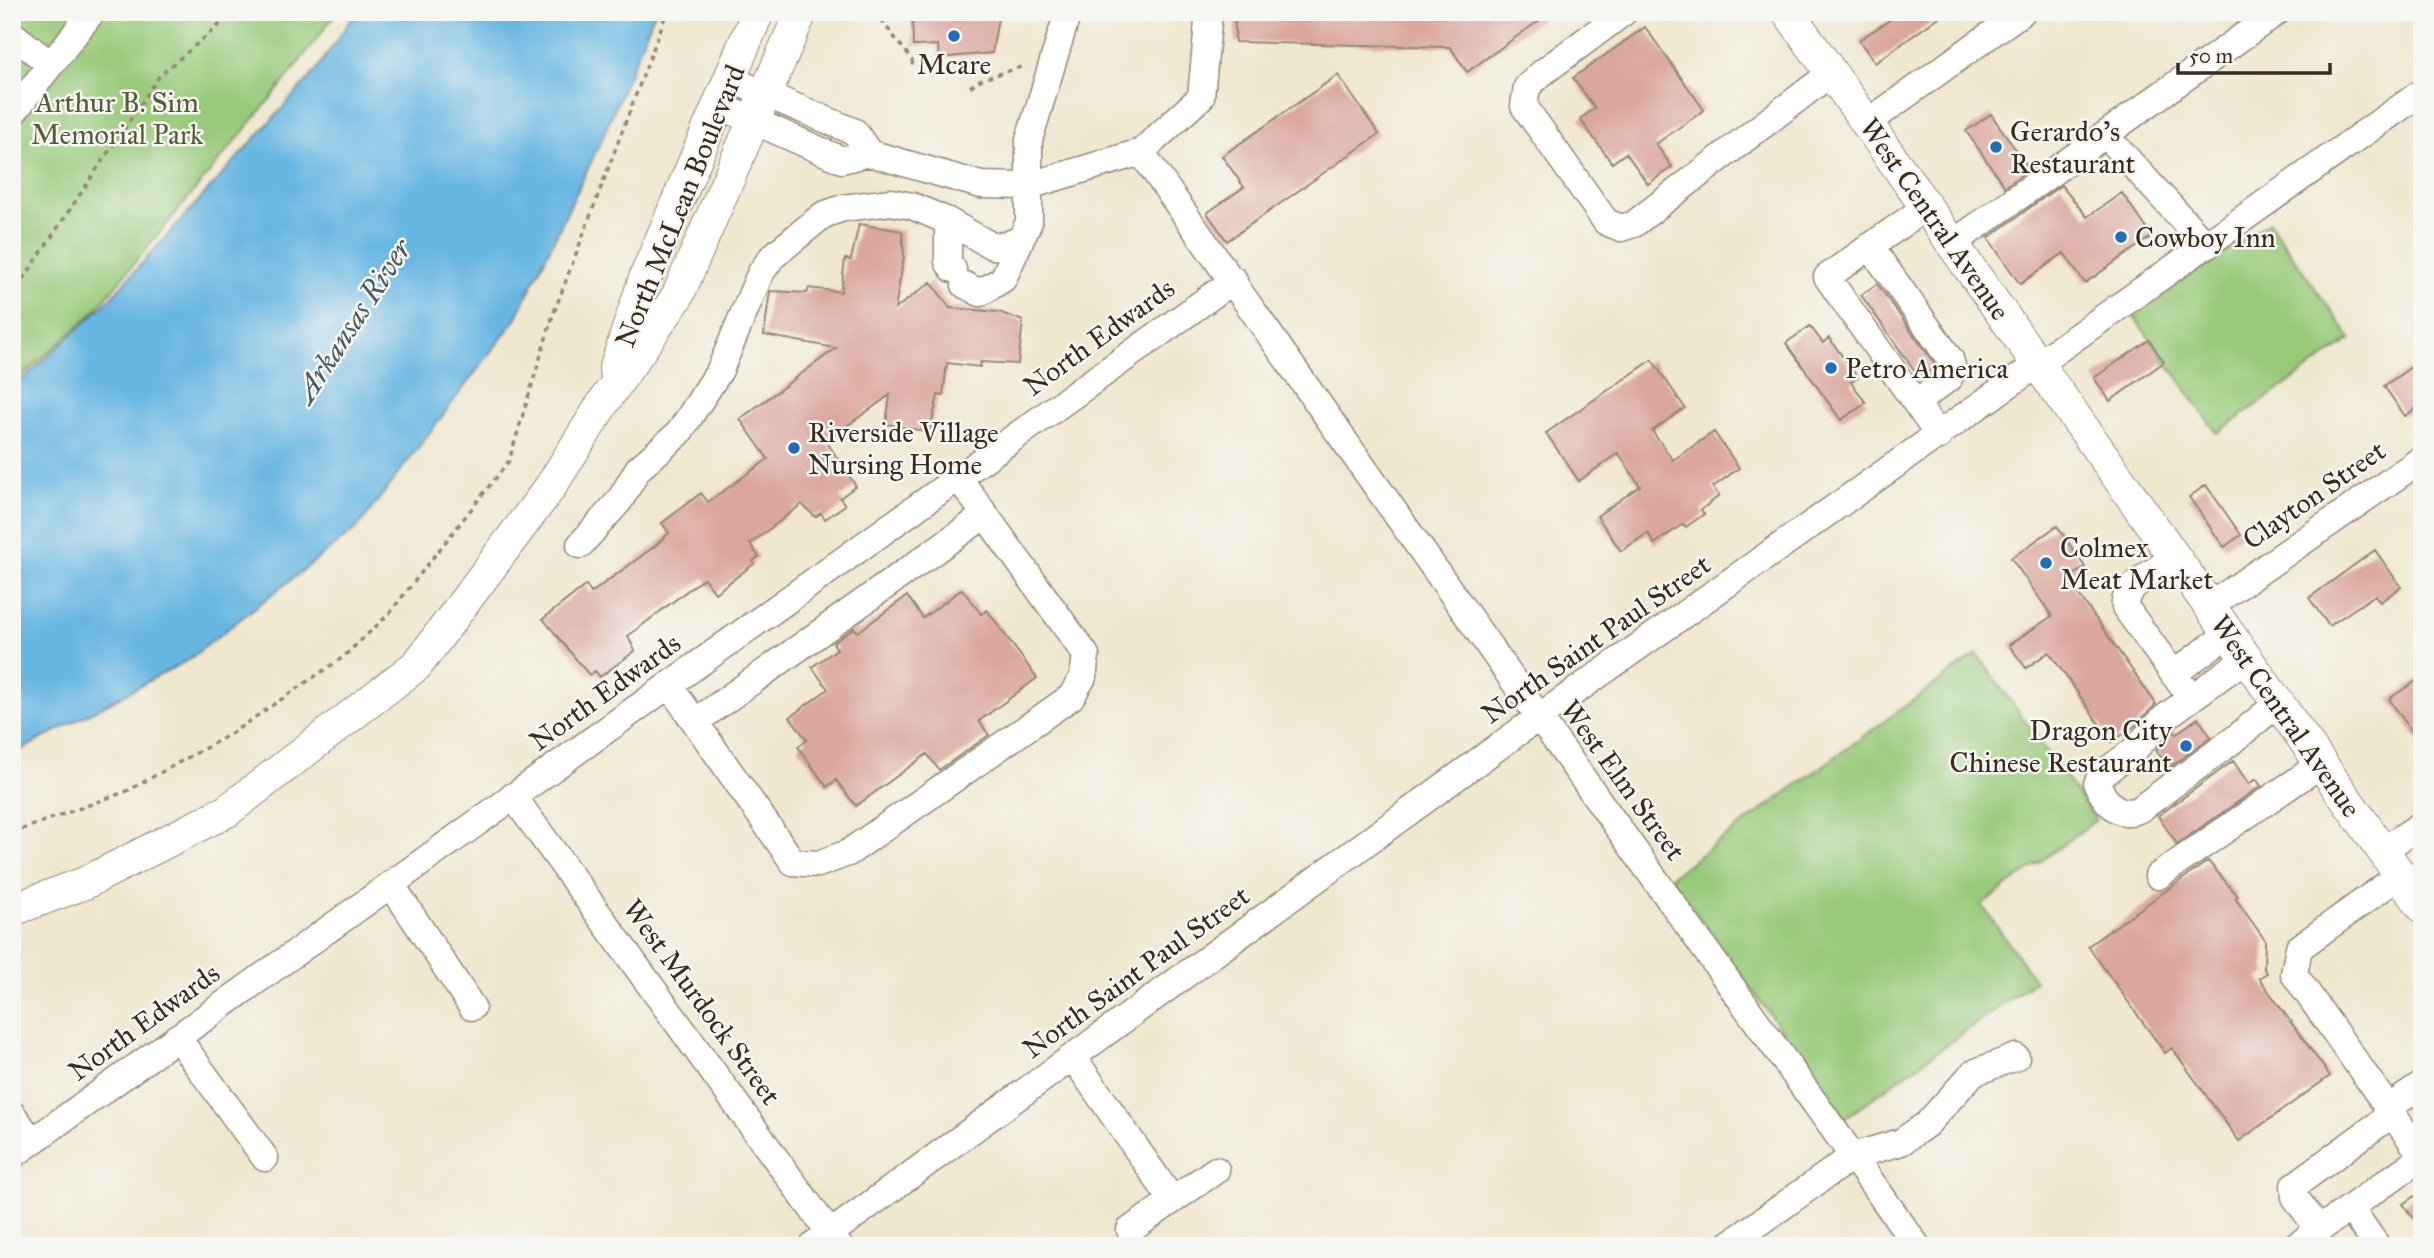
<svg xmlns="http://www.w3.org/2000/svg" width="2434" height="1258" viewBox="0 0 2434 1258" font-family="'IM FELL Great Primer',serif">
<rect width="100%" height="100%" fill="#f6f6f2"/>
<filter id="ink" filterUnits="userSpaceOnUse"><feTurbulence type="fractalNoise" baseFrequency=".0143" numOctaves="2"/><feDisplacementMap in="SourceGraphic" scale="14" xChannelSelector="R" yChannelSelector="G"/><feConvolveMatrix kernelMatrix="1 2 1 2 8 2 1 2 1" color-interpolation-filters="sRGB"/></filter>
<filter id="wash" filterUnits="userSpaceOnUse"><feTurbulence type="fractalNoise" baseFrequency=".00686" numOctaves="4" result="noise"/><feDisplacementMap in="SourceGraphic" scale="28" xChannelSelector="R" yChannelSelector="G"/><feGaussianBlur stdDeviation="1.57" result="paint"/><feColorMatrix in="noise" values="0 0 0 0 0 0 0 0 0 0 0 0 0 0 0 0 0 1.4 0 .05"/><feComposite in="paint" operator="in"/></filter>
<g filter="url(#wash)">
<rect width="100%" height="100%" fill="#f0e7cf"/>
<path fill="#98c979" stroke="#6a7a4c" stroke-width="2" d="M 12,12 L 337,12 L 281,86 L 93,313 L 12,385 Z
M 2269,222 L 2351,339 L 2217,433 L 2132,314 Z
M 1977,654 L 2096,820 L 1982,905 L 2035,981 L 1845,1118 L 1670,877 Z"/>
<path fill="#68b6e2" stroke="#527080" stroke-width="2" d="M 356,12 L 655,12 L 601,141 L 516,319 L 357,528 L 188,660 L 12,755 L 12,390 L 107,302 L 315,72 Z"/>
<g id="blocks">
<path fill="#daa69d" d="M 912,12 L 999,12 L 992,53 L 939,58 L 938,45 L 913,46 Z
M 1235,12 L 1551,12 L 1467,72 L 1450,47 L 1235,42 Z
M 1902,12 L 1946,12 L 1875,63 L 1859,40 Z
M 1645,27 L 1704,110 L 1656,144 L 1672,167 L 1648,184 L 1626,153 L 1612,163 L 1580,119 L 1595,108 L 1573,78 Z
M 1338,75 L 1379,134 L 1227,241 L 1207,213 L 1244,187 L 1222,156 Z
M 1991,114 L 2029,169 L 2005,187 L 1966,131 Z
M 2061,185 L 2087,217 L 2122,193 L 2152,236 L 2085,283 L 2064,253 L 2020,284 L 1988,238 Z
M 859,224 L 902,231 L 904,256 L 895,309 L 931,282 L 950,308 L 999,312 L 1023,321 L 1018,364 L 981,362 L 980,367 L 947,363 L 943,396 L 938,395 L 930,432 L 886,424 L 890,395 L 826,441 L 856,486 L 840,498 L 845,505 L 825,519 L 821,513 L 815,517 L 802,504 L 750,544 L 759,557 L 753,561 L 754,564 L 715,593 L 704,578 L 628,636 L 635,651 L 600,677 L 595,671 L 589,675 L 543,619 L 586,585 L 591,593 L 655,546 L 669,533 L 662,523 L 701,493 L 708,502 L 768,459 L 740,419 L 836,348 L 764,335 L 770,291 L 807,293 L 809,288 L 841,292 L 845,259 L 851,260 Z
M 1877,284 L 1936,366 L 1920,378 L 1861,295 Z
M 1810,326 L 1823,343 L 1829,338 L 1858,378 L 1851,382 L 1866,403 L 1841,420 L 1786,343 Z
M 2149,340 L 2164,362 L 2110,401 L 2094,378 Z
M 1652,360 L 1685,408 L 1652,431 L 1673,460 L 1714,432 L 1739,468 L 1713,487 L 1719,496 L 1701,510 L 1704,514 L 1686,527 L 1683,524 L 1654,544 L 1648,533 L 1621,551 L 1597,516 L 1640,486 L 1618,453 L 1579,481 L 1546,433 Z
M 2414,365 L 2422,376 L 2422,404 L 2405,416 L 2384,386 Z
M 2206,485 L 2241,535 L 2224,547 L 2189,497 Z
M 2057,526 L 2085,567 L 2068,579 L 2156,704 L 2136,725 L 2112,742 L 2049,652 L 2026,668 L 2009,645 L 2052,616 L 2011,558 Z
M 2375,550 L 2401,587 L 2380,602 L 2375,595 L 2329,626 L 2309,598 Z
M 962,589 L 981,614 L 987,610 L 1037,678 L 979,721 L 989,735 L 939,770 L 927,754 L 856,806 L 836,780 L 827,787 L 798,747 L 807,740 L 790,717 L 828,689 L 812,667 L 837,649 L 833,643 L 854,628 L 858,632 L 907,596 L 923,618 Z
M 2422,677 L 2422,746 L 2389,699 Z
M 2198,718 L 2211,737 L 2169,768 L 2156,750 L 2174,730 L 2176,734 Z
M 2233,761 L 2249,784 L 2256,779 L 2261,786 L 2177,844 L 2158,816 Z
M 2208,861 L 2238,896 L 2235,898 L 2265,940 L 2264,969 L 2267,973 L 2259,978 L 2330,1076 L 2239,1141 L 2172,1048 L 2165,1053 L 2088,946 Z
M 2422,1191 L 2422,1230 L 2403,1204 Z"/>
</g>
</g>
<g filter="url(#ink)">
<use href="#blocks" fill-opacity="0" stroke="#968876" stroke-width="2"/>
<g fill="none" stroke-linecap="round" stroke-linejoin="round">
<g stroke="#968876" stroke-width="29">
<path id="minor" d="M 1624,12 L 1542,73 L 1527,87 L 1524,106 L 1606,222 L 1621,228 L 1634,224 L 1831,73
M 12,34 L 50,64
M 730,79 L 855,132 L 869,153
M 718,105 L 842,160 L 869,153 L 981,185 L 1028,186 L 1141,152 L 1539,717 L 1917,1246
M 12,114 L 92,12
M 1867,123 L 2022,12
M 2117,148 L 2207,246
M 1141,152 L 1201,97 L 1209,12
M 1926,207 L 1827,277 L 1939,436
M 948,221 L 948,262 L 953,269
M 1952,244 L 2277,12
M 1870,246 L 1950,359 L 1953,370 L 1949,378 L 1916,403
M 965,285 L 980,293 L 1003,279 L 1021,239
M 580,545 L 620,500 L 638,469 L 679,433 L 720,370 L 760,274 L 772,257 L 823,215 L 843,208 L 891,202 L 912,206 L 948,221 L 992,246 L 1006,245 L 1021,239 L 1029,222 L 1029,140 L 1068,12
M 2174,558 C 2159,569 2122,586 2125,607 L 2191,698
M 2208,607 L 2422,459
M 2245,659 L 2164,718 L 2133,751 L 2101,775 L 2097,784 C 2105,802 2119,819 2140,809 L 2236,738 L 2277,704
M 2173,674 L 2228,634
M 669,685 L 793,862 L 818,864 L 848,853 L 1071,697 L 1083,677 L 1086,655 L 958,477
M 695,722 L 985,515
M 513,796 L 839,1246
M 2382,851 L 2422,824
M 2400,875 L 2299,948 L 2294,974 L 2422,1156
M 2158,876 L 2321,764
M 391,884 L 472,1007
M 177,1037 L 265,1158
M 1073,1057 L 1172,1200
M 12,1114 L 32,1141
M 12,1156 L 1234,280
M 2350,1208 L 2377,1246
M 1130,1230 L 1216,1170
M 2319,1230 L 2295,1197 L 2294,1186 L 2384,1120 L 2388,1108 L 2422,1085
M 813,1246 L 1539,717 L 2422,92
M 1727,1246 L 1853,1156 L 1901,1142 L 1927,1124 L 1973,1073 L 2016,1057
M 2296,1246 L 2422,1157"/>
</g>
<g stroke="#968876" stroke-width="34">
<path id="major" d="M 1788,12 L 2422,906
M 615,369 L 645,278 L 758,12
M 12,910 L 85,883 L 227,811 L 417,665 L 551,486 L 605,400 L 677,297 L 801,12"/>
</g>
<path stroke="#968876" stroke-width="3.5" stroke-dasharray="5 5" stroke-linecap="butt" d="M 875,12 L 912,60 L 913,68
M 970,87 L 980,80 L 1021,67
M 12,296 L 160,75 L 235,12
M 12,833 L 127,791 L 229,735 L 342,658 L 388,615 L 509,461 L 553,315 L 667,12"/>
<use href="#minor" stroke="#fff" stroke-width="26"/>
<use href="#major" stroke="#fff" stroke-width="32"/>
</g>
</g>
<g fill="#1f6fb2" stroke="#f6f6f2" stroke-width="2.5">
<circle cx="954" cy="36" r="7"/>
<circle cx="1996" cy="147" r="7"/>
<circle cx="2121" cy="237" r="7"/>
<circle cx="1831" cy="368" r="7"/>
<circle cx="794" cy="448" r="7"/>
<circle cx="2046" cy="563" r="7"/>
<circle cx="2186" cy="746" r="7"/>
</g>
<g text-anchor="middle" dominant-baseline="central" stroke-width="5" stroke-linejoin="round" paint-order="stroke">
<g font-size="28" fill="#3b2a1e" stroke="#f6f6f2" text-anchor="start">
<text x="954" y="64" text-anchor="middle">Mcare</text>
<text x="2010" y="131">Gerardo's<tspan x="2010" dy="32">Restaurant</tspan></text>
<text x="2135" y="237">Cowboy Inn</text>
<text x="1845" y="368">Petro America</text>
<text x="808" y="432">Riverside Village<tspan x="808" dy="32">Nursing Home</tspan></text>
<text x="2060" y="547">Colmex<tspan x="2060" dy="32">Meat Market</tspan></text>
<text x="2172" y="730" text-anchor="end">Dragon City<tspan x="2172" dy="32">Chinese Restaurant</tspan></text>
</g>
<g font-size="28" fill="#575a39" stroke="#f6f6f2">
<text x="117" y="102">Arthur B. Sim<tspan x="117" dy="32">Memorial Park</tspan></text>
</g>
<g font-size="28" fill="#3b2a1e" stroke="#f6f6f2">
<text transform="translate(680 206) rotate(-68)">North McLean Boulevard</text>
<text transform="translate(1935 219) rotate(55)">West Central Avenue</text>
<text transform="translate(1099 337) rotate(-36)">North Edwards</text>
<text transform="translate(2314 495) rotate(-35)">Clayton Street</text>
<text transform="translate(1596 639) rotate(-35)">North Saint Paul Street</text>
<text transform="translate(605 692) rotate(-36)">North Edwards</text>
<text transform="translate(2286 716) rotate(55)">West Central Avenue</text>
<text transform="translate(1623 780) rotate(54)">West Elm Street</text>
<text transform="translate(1136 972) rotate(-36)">North Saint Paul Street</text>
<text transform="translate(702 1002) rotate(54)">West Murdock Street</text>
<text transform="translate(144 1022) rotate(-36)">North Edwards</text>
</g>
<g font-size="30" font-style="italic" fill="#4b5b63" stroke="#f6f6f2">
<text transform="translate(353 321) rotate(-57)">Arkansas River</text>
</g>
</g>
<rect width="2434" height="1258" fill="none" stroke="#f6f6f2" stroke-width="42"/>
<path d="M2178 63v10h152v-10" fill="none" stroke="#3b2a1e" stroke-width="3.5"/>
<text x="2189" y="63" font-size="21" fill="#3b2a1e" stroke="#f6f6f2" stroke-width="5" paint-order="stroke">50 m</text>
</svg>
